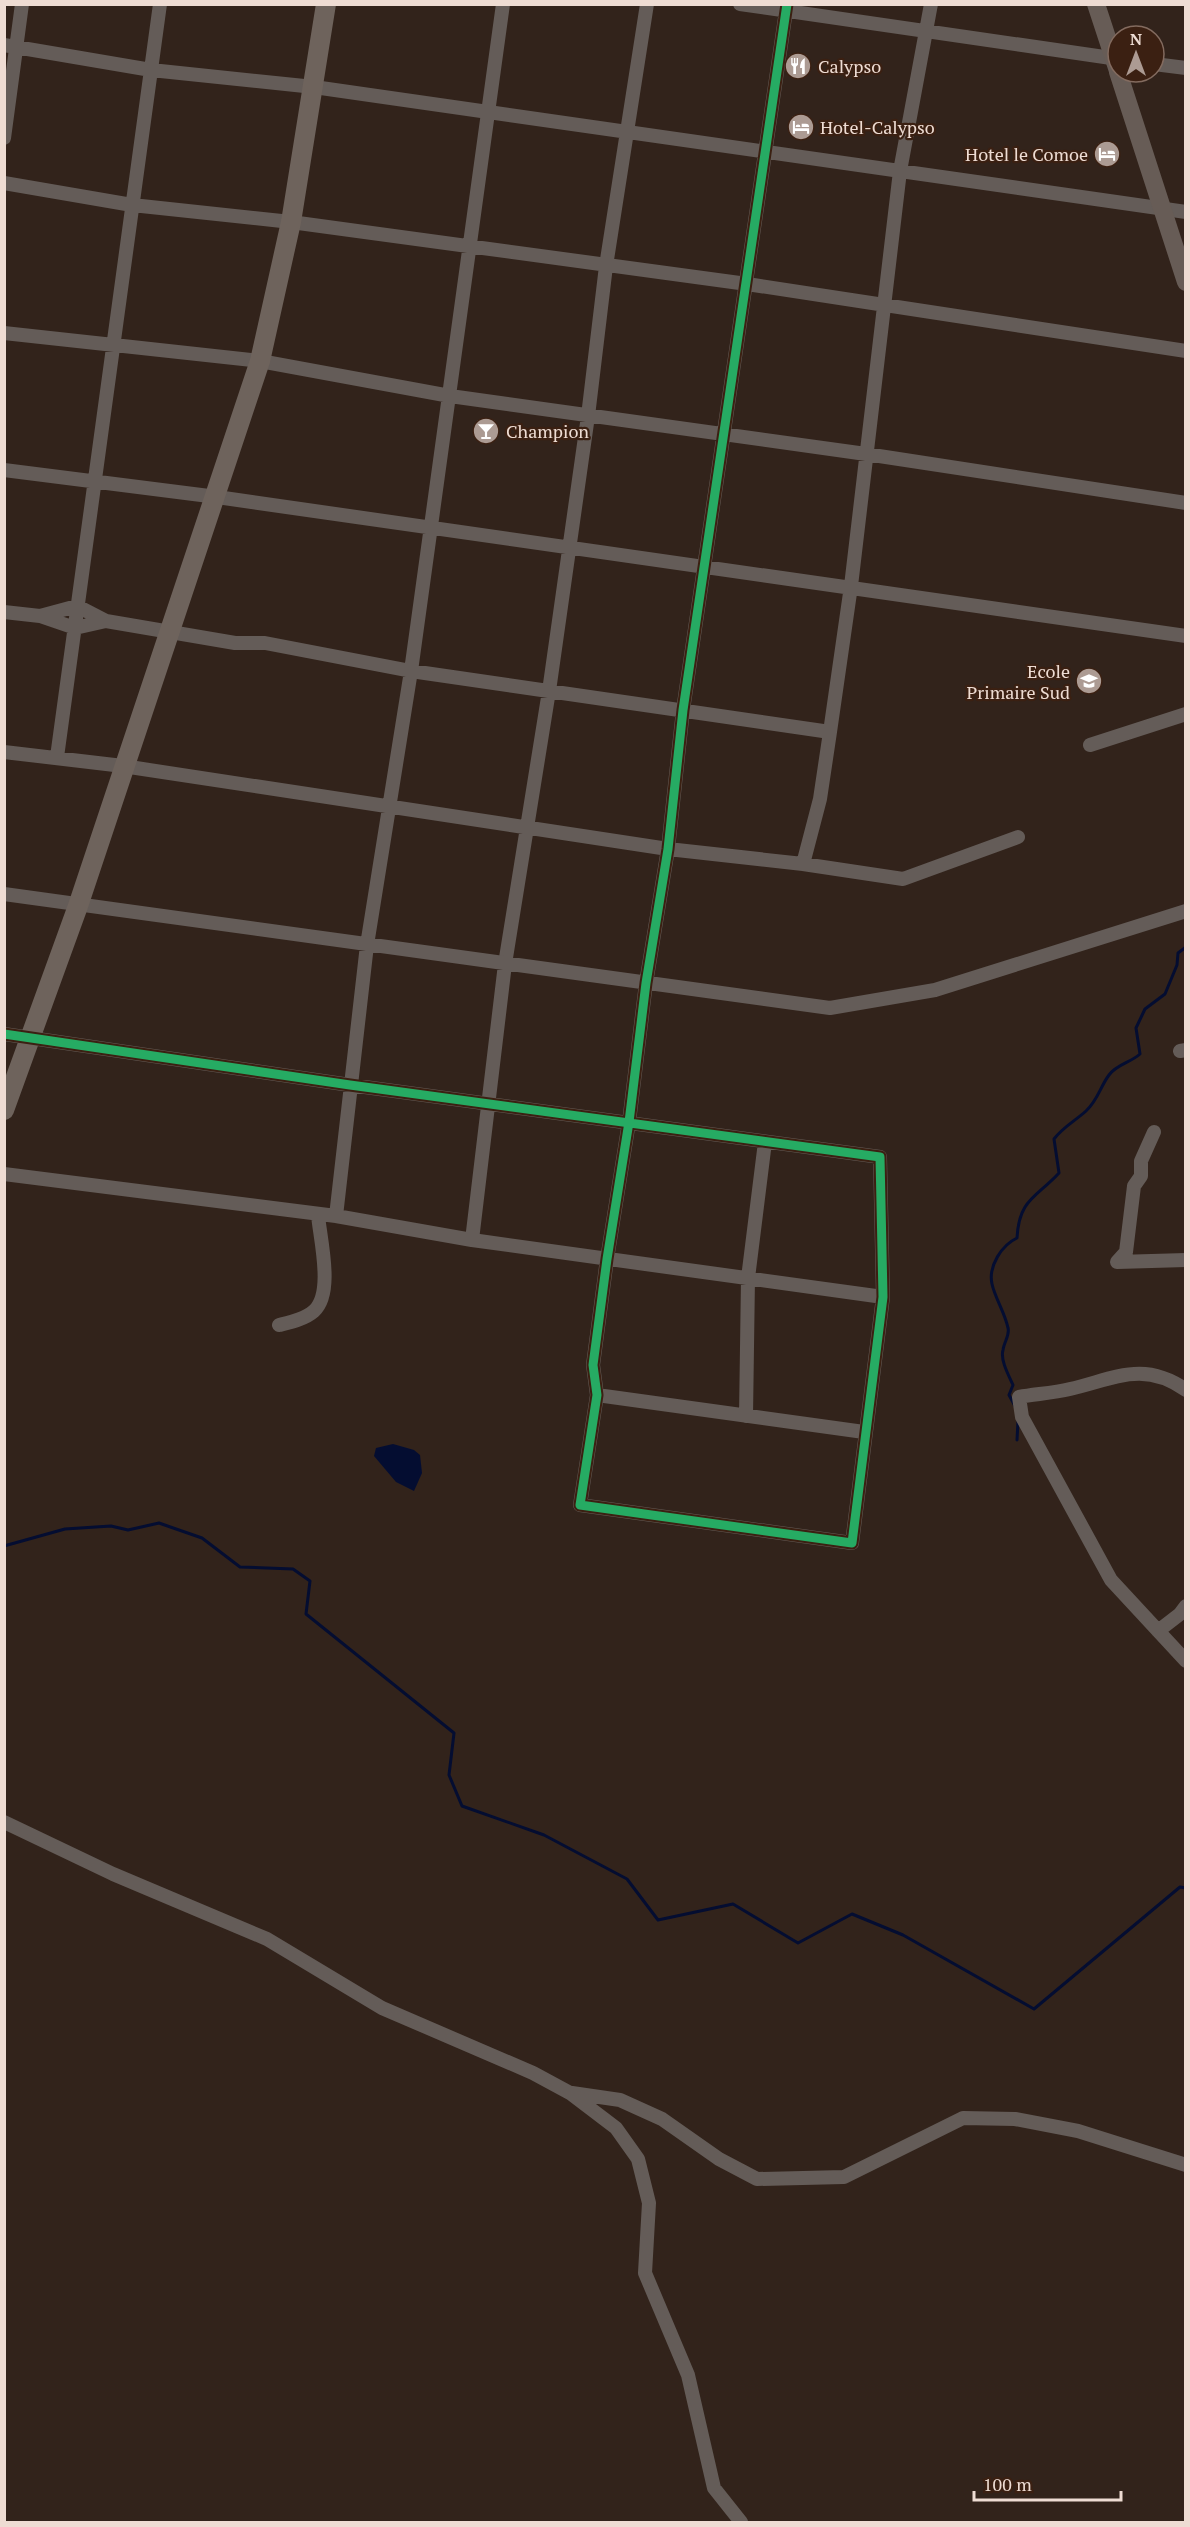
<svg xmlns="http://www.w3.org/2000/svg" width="1190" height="2527" viewBox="0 0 1190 2527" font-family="'PT Serif',serif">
<rect width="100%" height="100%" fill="#32231b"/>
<path fill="#040d31" d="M 393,1444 L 414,1450 L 420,1455 L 422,1473 L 414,1491 L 396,1482 L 374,1456 L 376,1448 Z"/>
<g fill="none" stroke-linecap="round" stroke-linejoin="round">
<path stroke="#040d31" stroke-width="3" d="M 1015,1406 L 1009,1395 L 1013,1385 C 1009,1376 1000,1360 1003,1350 C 1004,1342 1010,1335 1008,1328 C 1005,1313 995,1298 992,1284 C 988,1266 1002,1245 1017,1238 C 1019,1199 1036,1198 1059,1173 L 1054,1139 C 1063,1127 1075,1121 1086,1111 C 1098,1100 1100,1087 1109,1075 C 1117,1064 1130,1063 1140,1054 L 1136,1028 L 1145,1009 L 1165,994 L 1177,965 L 1178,953 L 1186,947
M 1017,1440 L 1018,1421
M 4,1546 L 65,1529 L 111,1526 L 128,1530 L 159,1523 L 202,1538 L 240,1567 L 293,1569 L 310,1581 L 306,1614 L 454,1733 L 449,1775 L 462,1806 L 544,1835 L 627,1879 L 658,1920 L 733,1904 L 798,1943 L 852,1914 L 903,1935 L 1034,2009 L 1180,1887 L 1186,1888"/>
<path stroke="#645c58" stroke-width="14" d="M 740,4 L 1118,59
M 4,45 L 151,70 L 314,87 L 1186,212
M 1154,64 L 1186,68
M 4,138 L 22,4
M 4,183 L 132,205 L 291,222 L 747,284 L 1186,351
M 4,333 L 260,361 L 450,396 L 866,454 L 1186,503
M 4,470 L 217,497 L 1186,636
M 4,612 L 40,616 L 75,628 L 106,621 L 235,643 L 265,643 L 411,671 L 830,732
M 40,616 L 77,606 L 106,621
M 1090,745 L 1186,714
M 4,752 L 123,766 L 668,849 L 803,864 L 903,879 L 1018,837
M 57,757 L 160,4
M 803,864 L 820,799 L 830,732 L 851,586 L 900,171 L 931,4
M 4,894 L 830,1008 L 935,990 L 1186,911
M 4,1034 L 350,1085 L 880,1157 L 883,1297 L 852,1543 L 580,1505 L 597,1395 L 593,1365 L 607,1259 L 629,1122 L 646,983 L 668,849 L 683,710 L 787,4
M 1180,1051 L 1186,1050
M 1154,1132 L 1141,1161 L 1141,1176 L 1134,1186 L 1126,1252 L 1117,1262 L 1186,1260
M 4,1174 L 336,1216 L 472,1240 L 883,1297
M 336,1216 L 367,945 L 411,671 L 503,4
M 472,1240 L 505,964 L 549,691 L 588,416 L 606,266 L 647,4
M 279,1325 C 291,1322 305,1319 314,1311 C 334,1293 320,1239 318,1215
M 1186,1390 C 1143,1360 1114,1379 1070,1389 C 1053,1393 1036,1394 1019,1397 L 1022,1417 L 1111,1580 L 1186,1661
M 597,1395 L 864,1432
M 746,1416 L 748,1278 L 765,1142
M 1158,1631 L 1180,1614 L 1186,1606
M 4,1822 L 113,1874 L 267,1939 L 382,2008 L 533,2073 L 570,2093 L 616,2128 L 638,2159 L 649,2203 L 645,2273 L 688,2375 L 714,2488 L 741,2522
M 572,2093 L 620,2100 L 662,2119 L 719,2159 L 757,2179 L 844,2177 L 963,2118 L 1015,2119 L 1078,2131 L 1186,2165"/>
<path stroke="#675c56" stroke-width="18" d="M 1096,4 L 1118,71
M 1118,72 L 1186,282"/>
<path stroke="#6e635c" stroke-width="20" d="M 4,1110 L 78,906 L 260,361 L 291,222 L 326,4"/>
<g stroke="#3b2012" stroke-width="13">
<path id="cycleway" d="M 4,1034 L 350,1085 L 880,1157 L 883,1297 L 852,1543 L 580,1505 L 597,1395 L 593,1365 L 607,1259 L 629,1122 L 646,983 L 668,849 L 683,710 L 787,4"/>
</g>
<use href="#cycleway" stroke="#26ab63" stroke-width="9"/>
</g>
<defs>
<g id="restaurant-disc" transform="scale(1.35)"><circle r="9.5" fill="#ac9b93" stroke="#3b2012"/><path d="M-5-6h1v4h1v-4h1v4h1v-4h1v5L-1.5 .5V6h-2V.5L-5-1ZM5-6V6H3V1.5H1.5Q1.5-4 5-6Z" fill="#fff"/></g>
<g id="hotel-disc" transform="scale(1.35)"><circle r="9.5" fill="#ac9b93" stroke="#3b2012"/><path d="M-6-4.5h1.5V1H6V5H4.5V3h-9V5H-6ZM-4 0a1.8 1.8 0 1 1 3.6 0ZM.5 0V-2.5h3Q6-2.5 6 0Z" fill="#fff"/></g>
<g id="bar-disc" transform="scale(1.35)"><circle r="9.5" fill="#ac9b93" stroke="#3b2012"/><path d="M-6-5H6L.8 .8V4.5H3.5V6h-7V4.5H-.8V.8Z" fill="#fff"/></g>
<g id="school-disc" transform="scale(1.35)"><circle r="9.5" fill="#ac9b93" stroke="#3b2012"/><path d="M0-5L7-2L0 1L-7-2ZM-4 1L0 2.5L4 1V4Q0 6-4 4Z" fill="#fff"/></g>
</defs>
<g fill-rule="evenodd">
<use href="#restaurant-disc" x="798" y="66"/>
<use href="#hotel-disc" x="801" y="127"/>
<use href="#hotel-disc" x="1107" y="154"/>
<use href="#bar-disc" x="486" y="431"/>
<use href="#school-disc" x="1089" y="681"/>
</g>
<g text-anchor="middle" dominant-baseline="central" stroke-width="4.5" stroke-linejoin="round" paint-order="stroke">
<g font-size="18" fill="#eedcd3" stroke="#3b2012" text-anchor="start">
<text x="818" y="66">Calypso</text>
<text x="820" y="127">Hotel-Calypso</text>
<text x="1088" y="154" text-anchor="end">Hotel le Comoe</text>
<text x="506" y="431">Champion</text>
<text x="1070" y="671" text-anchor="end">Ecole<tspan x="1070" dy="21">Primaire Sud</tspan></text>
</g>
</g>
<rect width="1190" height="2527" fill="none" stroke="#eedcd3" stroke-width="12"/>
<g transform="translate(1136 54)"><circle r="28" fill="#3b2012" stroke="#836b5f" stroke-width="1.5"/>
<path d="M0-4.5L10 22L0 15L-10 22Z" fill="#ac9b93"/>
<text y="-9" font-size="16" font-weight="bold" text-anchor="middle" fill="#eedcd3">N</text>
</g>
<path d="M974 2491v9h147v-9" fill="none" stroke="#eedcd3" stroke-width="3"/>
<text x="983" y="2491" font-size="18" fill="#eedcd3" stroke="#3b2012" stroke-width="4.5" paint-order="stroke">100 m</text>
</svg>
